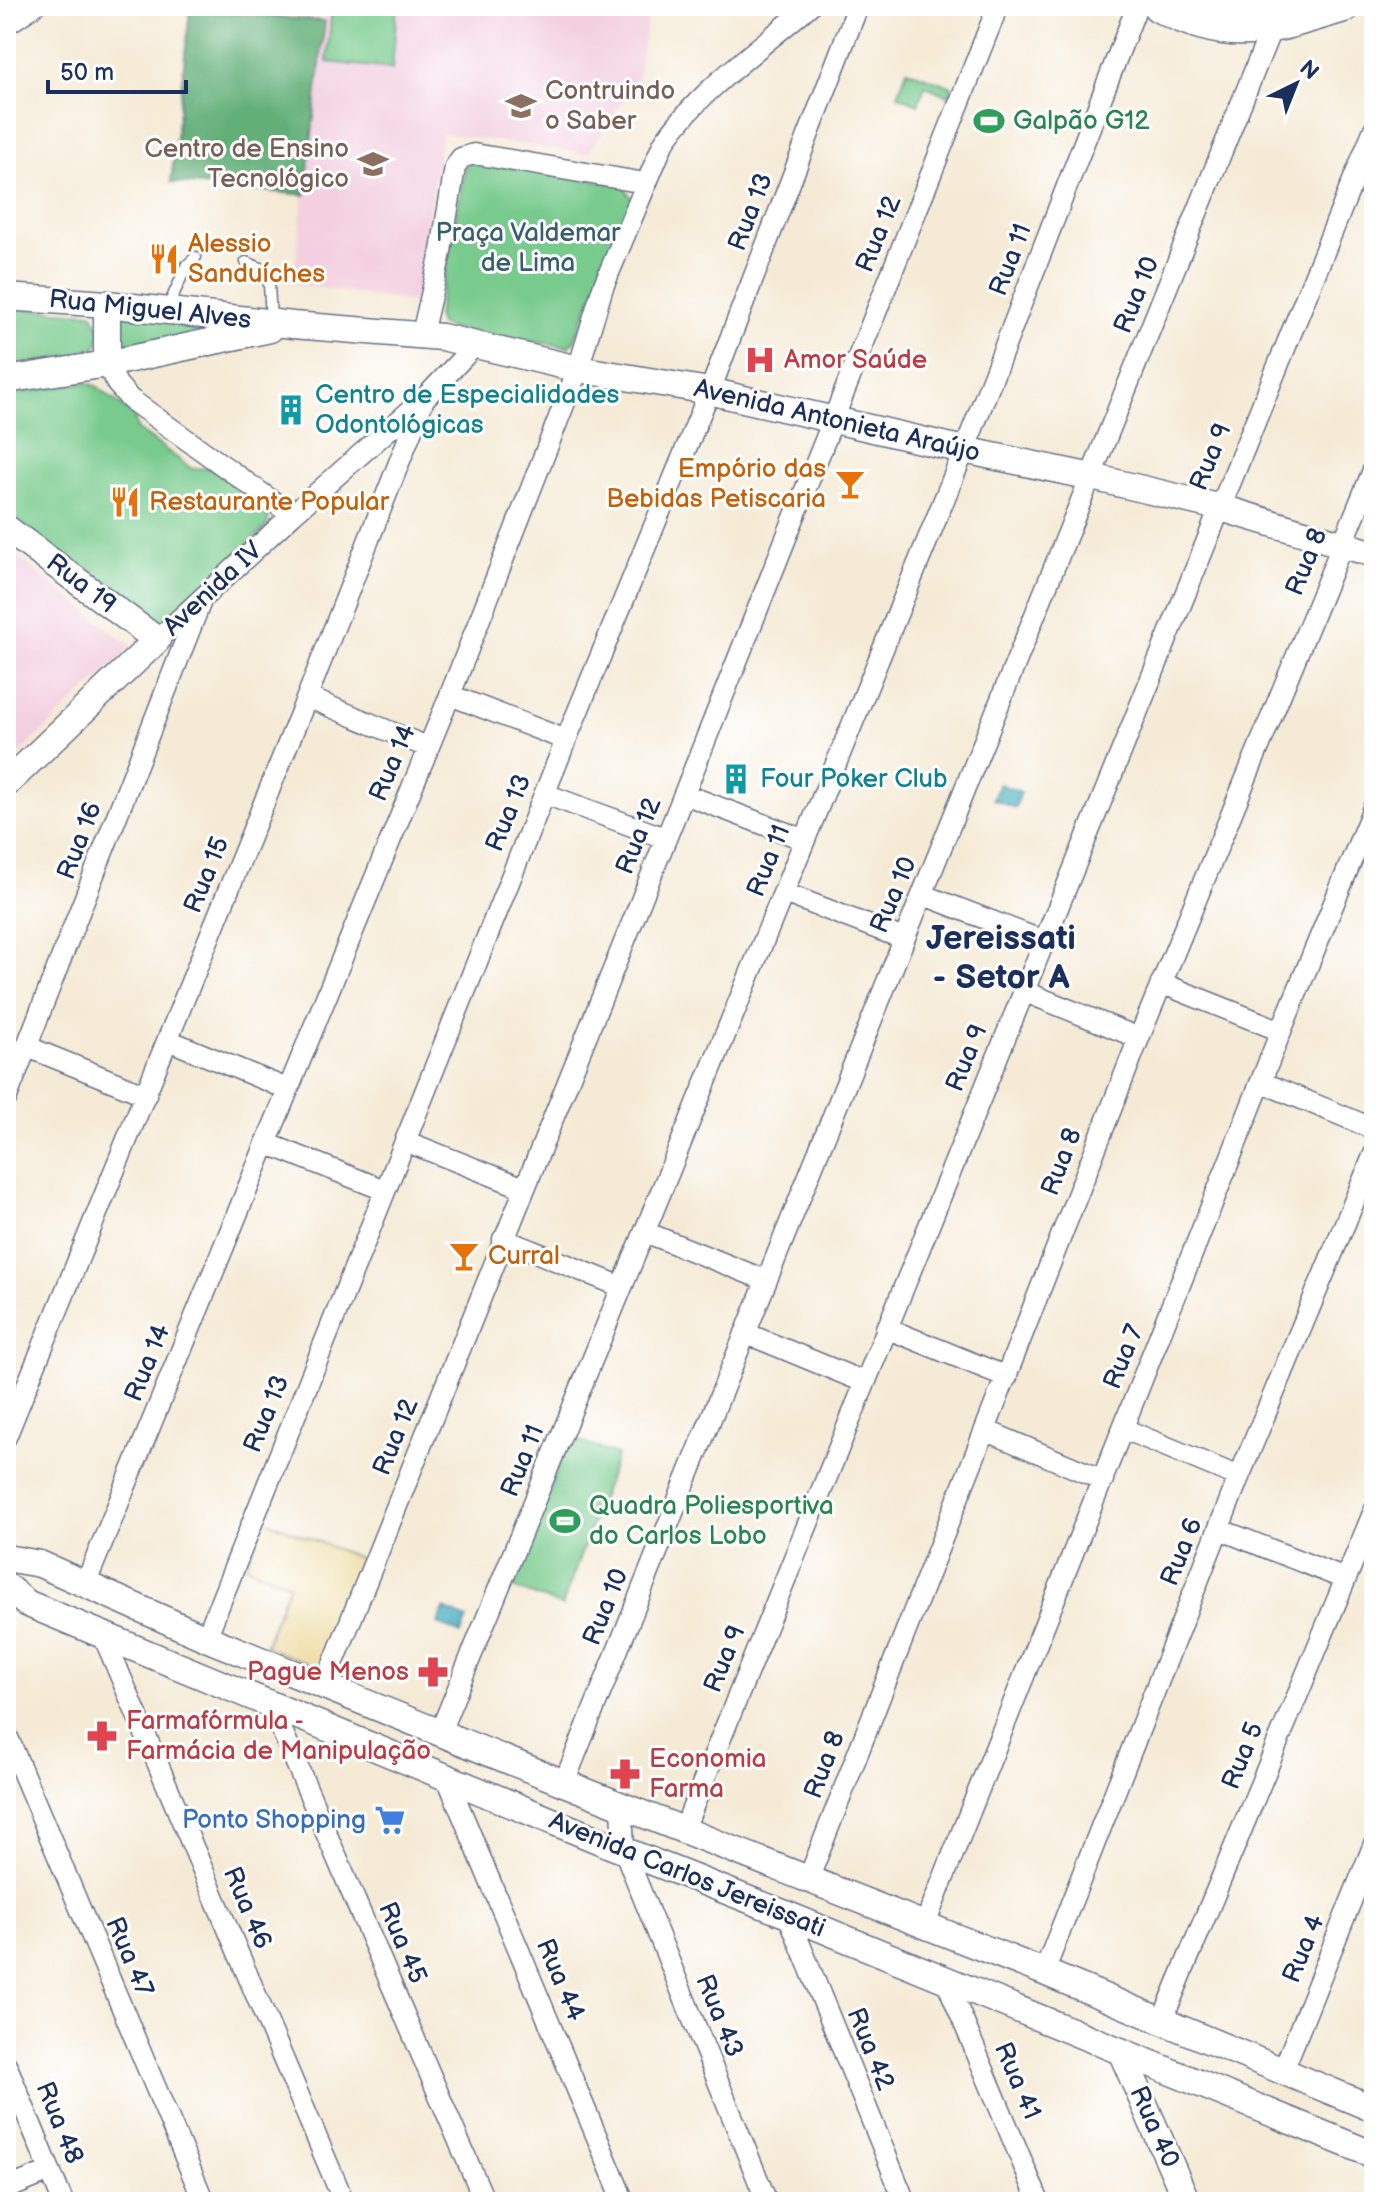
<svg xmlns="http://www.w3.org/2000/svg" width="1380" height="2208" viewBox="0 0 1380 2208" font-family="'Balsamiq Sans',sans-serif">
<rect width="100%" height="100%" fill="#fff"/>
<filter id="ink" filterUnits="userSpaceOnUse"><feTurbulence type="fractalNoise" baseFrequency=".0125" numOctaves="2"/><feDisplacementMap in="SourceGraphic" scale="16" xChannelSelector="R" yChannelSelector="G"/><feConvolveMatrix kernelMatrix="1 2 1 2 8 2 1 2 1" color-interpolation-filters="sRGB"/></filter>
<filter id="wash" filterUnits="userSpaceOnUse"><feTurbulence type="fractalNoise" baseFrequency=".006" numOctaves="4" result="noise"/><feDisplacementMap in="SourceGraphic" scale="32" xChannelSelector="R" yChannelSelector="G"/><feGaussianBlur stdDeviation="1.8" result="paint"/><feColorMatrix in="noise" values="0 0 0 0 0 0 0 0 0 0 0 0 0 0 0 0 0 1.4 0 .05"/><feComposite in="paint" operator="in"/></filter>
<g filter="url(#wash)">
<rect width="100%" height="100%" fill="#f5ead5"/>
<path fill="#f3cfe0" d="M 326,6 L 650,6 L 637,80 L 588,154 L 441,133 L 416,303 L 293,284 Z
M 6,548 L 132,647 L 6,766 Z"/>
<path fill="#78cb8d" stroke="#4a7d76" stroke-width="2" d="M 332,6 L 397,6 L 392,69 L 327,62 Z
M 907,70 L 953,87 L 950,96 L 925,86 L 918,104 L 898,95 Z
M 473,161 L 623,185 L 632,199 L 574,341 L 568,347 L 448,328 L 440,324 L 437,316 L 465,168 Z
M 6,308 L 93,313 L 101,333 L 94,354 L 6,367 Z
M 121,314 L 227,326 L 121,351 L 115,345 Z
M 86,382 L 98,387 L 134,416 L 137,429 L 192,469 L 209,468 L 267,510 L 269,518 L 266,527 L 173,616 L 161,622 L 146,618 L 6,515 L 6,395 Z
M 569,1437 L 617,1455 L 562,1606 L 514,1588 Z"/>
<path fill="#62af78" stroke="#3e6f6b" stroke-width="2" d="M 190,10 L 325,21 L 305,195 L 171,182 Z"/>
<path fill="#eeda9e" stroke="#84847e" stroke-width="2" d="M 264,1520 L 364,1560 L 320,1669 L 265,1646 L 289,1584 L 246,1566 Z"/>
<path fill="#3baab9" stroke="#2b6c8c" stroke-width="2" d="M 999,784 L 1021,792 L 1015,808 L 993,799 Z
M 444,1609 L 467,1619 L 461,1634 L 438,1624 Z"/>
</g>
<g filter="url(#ink)">
<g fill="none" stroke-linecap="round" stroke-linejoin="round">
<g stroke="#677088" stroke-width="13">
<path id="service" d="M 246,262 L 263,269 L 269,284 L 271,320
M 167,309 L 187,265 L 196,257"/>
</g>
<g stroke="#677088" stroke-width="23">
<path id="minor" d="M 6,25 L 34,6
M 422,334 L 440,257 L 455,167 L 461,158 L 474,154 L 645,183
M 107,364 L 117,384 L 130,399 L 292,515
M 157,640 L 292,515 L 421,401
M 450,695 L 566,740
M 307,697 L 427,747
M 545,794 L 665,838
M 684,794 L 805,840
M 784,893 L 904,939
M 924,895 L 1043,941
M 1161,983 L 1281,1031
M 1023,991 L 1139,1038
M 168,1040 L 287,1089
M 28,1047 L 146,1095
M 1261,1082 L 1374,1129
M 6,1099 L 201,601
M 405,1141 L 524,1188
M 266,1143 L 384,1190
M 645,1232 L 765,1280
M 503,1239 L 622,1287
M 886,1328 L 1007,1377
M 745,1333 L 864,1382
M 1124,1429 L 1239,1477
M 985,1430 L 1103,1480
M 6,1437 L 307,697 L 424,399 L 475,345
M 1219,1529 L 1345,1579
M 85,1585 L 450,695 L 578,369 L 603,287 L 663,144 C 697,92 762,47 809,6
M 103,1635 L 344,2202
M 206,1638 L 566,740 L 713,383 L 858,6
M 325,1684 L 684,794 L 998,6
M 271,1705 L 485,2202
M 440,1732 L 968,441 L 1137,6
M 6,1733 L 204,2202
M 447,1778 L 624,2202
M 564,1783 L 1272,27
M 622,1806 L 624,1850 L 767,2202
M 684,1829 L 1374,129
M 808,1880 L 1139,1038 L 1374,468
M 788,1915 L 905,2202
M 924,1927 L 1281,1031 L 1374,806
M 1044,1972 L 1239,1477 L 1374,1154
M 946,1980 L 1039,2202
M 1162,2021 L 1374,1511
M 6,2064 L 63,2202
M 1282,2073 L 1374,1844
M 6,2189 L 50,2171"/>
</g>
<g stroke="#677088" stroke-width="29">
<path id="tertiary" d="M 6,297 L 107,304 L 293,325 L 442,337 L 578,369 L 709,391 L 964,450 L 1092,477 L 1218,507 L 1374,554
M 107,364 L 107,304
M 6,380 L 107,364 L 270,329
M 6,528 L 157,640 L 6,784
M 6,1558 L 40,1564 L 206,1638 L 564,1783 L 1044,1972 L 1374,2109
M 6,1586 L 26,1603 L 103,1635 L 610,1845 L 788,1915 L 1374,2155
M 1121,2051 L 1187,2202"/>
</g>
<g stroke="#677088" stroke-width="35">
<path id="primary" d="M 1159,6 C 1234,45 1268,28 1344,6"/>
</g>
<use href="#service" stroke="#fff" stroke-width="10"/>
<use href="#minor" stroke="#fff" stroke-width="20"/>
<use href="#tertiary" stroke="#fff" stroke-width="26"/>
<use href="#primary" stroke="#fff" stroke-width="32"/>
</g>
</g>
<defs>
<g id="school-bare" transform="scale(2.4)"><path d="M0-5L7-2L0 1L-7-2ZM-4 1L0 2.5L4 1V4Q0 6-4 4Z" fill="#8d6e63" stroke="#fff" stroke-width="2.5" paint-order="stroke"/></g>
<g id="stadium-bare" transform="scale(2.4)"><path d="M0-5a6.5 5 0 1 0 0 10a6.5 5 0 1 0 0-10ZM-3.5-1.8h7v3.6h-7Z" fill="#2e9e5b" stroke="#fff" stroke-width="2.5" paint-order="stroke"/></g>
<g id="restaurant-bare" transform="scale(2.4)"><path d="M-5-6h1v4h1v-4h1v4h1v-4h1v5L-1.5 .5V6h-2V.5L-5-1ZM5-6V6H3V1.5H1.5Q1.5-4 5-6Z" fill="#e8710a" stroke="#fff" stroke-width="2.5" paint-order="stroke"/></g>
<g id="hospital-bare" transform="scale(2.4)"><path d="M-5-5h3v3.5h4V-5h3V5h-3V1.5h-4V5h-3Z" fill="#e0444e" stroke="#fff" stroke-width="2.5" paint-order="stroke"/></g>
<g id="building-bare" transform="scale(2.4)"><path d="M-4-6H4V6H1V3H-1V6H-4ZM-2.5-4.3h1.7v1.8h-1.7ZM.8-4.3h1.7v1.8H.8ZM-2.5-1h1.7V.8h-1.7ZM.8-1h1.7V.8H.8Z" fill="#0f9aa8" stroke="#fff" stroke-width="2.5" paint-order="stroke"/></g>
<g id="bar-bare" transform="scale(2.4)"><path d="M-6-5H6L.8 .8V4.5H3.5V6h-7V4.5H-.8V.8Z" fill="#e8710a" stroke="#fff" stroke-width="2.5" paint-order="stroke"/></g>
<g id="pharmacy-bare" transform="scale(2.4)"><path d="M-2-6h4v4h4v4h-4v4h-4v-4h-4v-4h4Z" fill="#e0444e" stroke="#fff" stroke-width="2.5" paint-order="stroke"/></g>
<g id="supermarket-bare" transform="scale(2.4)"><path d="M-6-5.5h2.5l.6 2H6L4.5 2H-2.5L-4.4-4H-6ZM-1.5 3.2a1.3 1.3 0 1 0 .1 0ZM3 3.2a1.3 1.3 0 1 0 .1 0Z" fill="#3f7fe0" stroke="#fff" stroke-width="2.5" paint-order="stroke"/></g>
</defs>
<g fill-rule="evenodd">
<use href="#school-bare" x="521" y="106"/>
<use href="#stadium-bare" x="989" y="121"/>
<use href="#school-bare" x="373" y="164"/>
<use href="#restaurant-bare" x="164" y="259"/>
<use href="#hospital-bare" x="760" y="360"/>
<use href="#building-bare" x="291" y="410"/>
<use href="#bar-bare" x="850" y="484"/>
<use href="#restaurant-bare" x="125" y="502"/>
<use href="#building-bare" x="736" y="779"/>
<use href="#bar-bare" x="464" y="1256"/>
<use href="#stadium-bare" x="565" y="1521"/>
<use href="#pharmacy-bare" x="433" y="1672"/>
<use href="#pharmacy-bare" x="102" y="1736"/>
<use href="#pharmacy-bare" x="625" y="1774"/>
<use href="#supermarket-bare" x="390" y="1820"/>
</g>
<g text-anchor="middle" dominant-baseline="central" stroke-width="6" stroke-linejoin="round" paint-order="stroke">
<g font-size="26" fill="#785e54" stroke="#fff" text-anchor="start">
<text x="545" y="91">Contruindo<tspan x="545" dy="30">o Saber</tspan></text>
<text x="349" y="149" text-anchor="end">Centro de Ensino<tspan x="349" dy="30">Tecnológico</tspan></text>
</g>
<g font-size="26" fill="#27864d" stroke="#fff" text-anchor="start">
<text x="1013" y="121">Galpão G12</text>
<text x="589" y="1506">Quadra Poliesportiva<tspan x="589" dy="30">do Carlos Lobo</tspan></text>
</g>
<g font-size="26" fill="#1b2f5e" stroke="#fff">
<text transform="translate(751 212) rotate(-69)">Rua 13</text>
<text transform="translate(879 234) rotate(-68)">Rua 12</text>
<text transform="translate(1011 260) rotate(-69)">Rua 11</text>
<text transform="translate(1137 295) rotate(-68)">Rua 10</text>
<text transform="translate(150 310) rotate(6)">Rua Miguel Alves</text>
<text transform="translate(837 421) rotate(13)">Avenida Antonieta Araújo</text>
<text transform="translate(1211 457) rotate(-68)">Rua 9</text>
<text transform="translate(1307 562) rotate(-68)">Rua 8</text>
<text transform="translate(81 584) rotate(37)">Rua 19</text>
<text transform="translate(213 589) rotate(-43)">Avenida IV</text>
<text transform="translate(393 763) rotate(-67)">Rua 14</text>
<text transform="translate(509 813) rotate(-68)">Rua 13</text>
<text transform="translate(639 836) rotate(-68)">Rua 12</text>
<text transform="translate(80 841) rotate(-69)">Rua 16</text>
<text transform="translate(769 861) rotate(-68)">Rua 11</text>
<text transform="translate(207 875) rotate(-68)">Rua 15</text>
<text transform="translate(894 895) rotate(-67)">Rua 10</text>
<text transform="translate(967 1058) rotate(-68)">Rua 9</text>
<text transform="translate(1062 1162) rotate(-69)">Rua 8</text>
<text transform="translate(1124 1357) rotate(-68)">Rua 7</text>
<text transform="translate(148 1363) rotate(-68)">Rua 14</text>
<text transform="translate(267 1414) rotate(-68)">Rua 13</text>
<text transform="translate(396 1437) rotate(-68)">Rua 12</text>
<text transform="translate(523 1461) rotate(-68)">Rua 11</text>
<text transform="translate(1182 1552) rotate(-68)">Rua 6</text>
<text transform="translate(606 1607) rotate(-68)">Rua 10</text>
<text transform="translate(725 1659) rotate(-68)">Rua 9</text>
<text transform="translate(1243 1756) rotate(-68)">Rua 5</text>
<text transform="translate(825 1765) rotate(-69)">Rua 8</text>
<text transform="translate(687 1875) rotate(22)">Avenida Carlos Jereissati</text>
<text transform="translate(247 1908) rotate(67)">Rua 46</text>
<text transform="translate(402 1943) rotate(67)">Rua 45</text>
<text transform="translate(1304 1949) rotate(-68)">Rua 4</text>
<text transform="translate(129 1957) rotate(67)">Rua 47</text>
<text transform="translate(560 1980) rotate(67)">Rua 44</text>
<text transform="translate(719 2016) rotate(68)">Rua 43</text>
<text transform="translate(870 2049) rotate(68)">Rua 42</text>
<text transform="translate(1017 2081) rotate(67)">Rua 41</text>
<text transform="translate(59 2123) rotate(68)">Rua 48</text>
<text transform="translate(1154 2127) rotate(66)">Rua 40</text>
</g>
<g font-size="26" fill="#375e6c" stroke="#fff">
<text x="528" y="233">Praça Valdemar<tspan x="528" dy="30">de Lima</tspan></text>
</g>
<g font-size="26" fill="#c56008" stroke="#fff" text-anchor="start">
<text x="188" y="244">Alessio<tspan x="188" dy="30">Sanduíches</tspan></text>
<text x="826" y="469" text-anchor="end">Empório das<tspan x="826" dy="30">Bebidas Petiscaria</tspan></text>
<text x="149" y="502">Restaurante Popular</text>
<text x="488" y="1256">Curral</text>
</g>
<g font-size="26" fill="#be3a42" stroke="#fff" text-anchor="start">
<text x="784" y="360">Amor Saúde</text>
<text x="409" y="1672" text-anchor="end">Pague Menos</text>
<text x="126" y="1721">Farmafórmula -<tspan x="126" dy="30">Farmácia de Manipulação</tspan></text>
<text x="649" y="1759">Economia<tspan x="649" dy="30">Farma</tspan></text>
</g>
<g font-size="26" fill="#0d838f" stroke="#fff" text-anchor="start">
<text x="315" y="395">Centro de Especialidades<tspan x="315" dy="30">Odontológicas</tspan></text>
<text x="760" y="779">Four Poker Club</text>
</g>
<g font-size="26" fill="#366cbe" stroke="#fff" text-anchor="end">
<text x="366" y="1820">Ponto Shopping</text>
</g>
<g font-size="34" font-weight="bold" fill="#1b2f5e" stroke="#fff">
<text x="1001" y="938">Jereissati<tspan x="1001" dy="39">- Setor A</tspan></text>
</g>
</g>
<rect width="1380" height="2208" fill="none" stroke="#fff" stroke-width="32"/>
<g transform="translate(1296 84) rotate(43)" stroke="#ffffff" stroke-width="6" paint-order="stroke">
<path d="M0-6L14 30L0 20L-14 30Z" fill="#1b2f5e"/>
<text y="-12" font-size="22" font-weight="bold" text-anchor="middle" fill="#1b2f5e">N</text>
</g>
<path d="M48 80v12h138v-12" fill="none" stroke="#1b2f5e" stroke-width="4"/>
<text x="60" y="80" font-size="24" fill="#1b2f5e" stroke="#ffffff" stroke-width="6" paint-order="stroke">50 m</text>
</svg>
